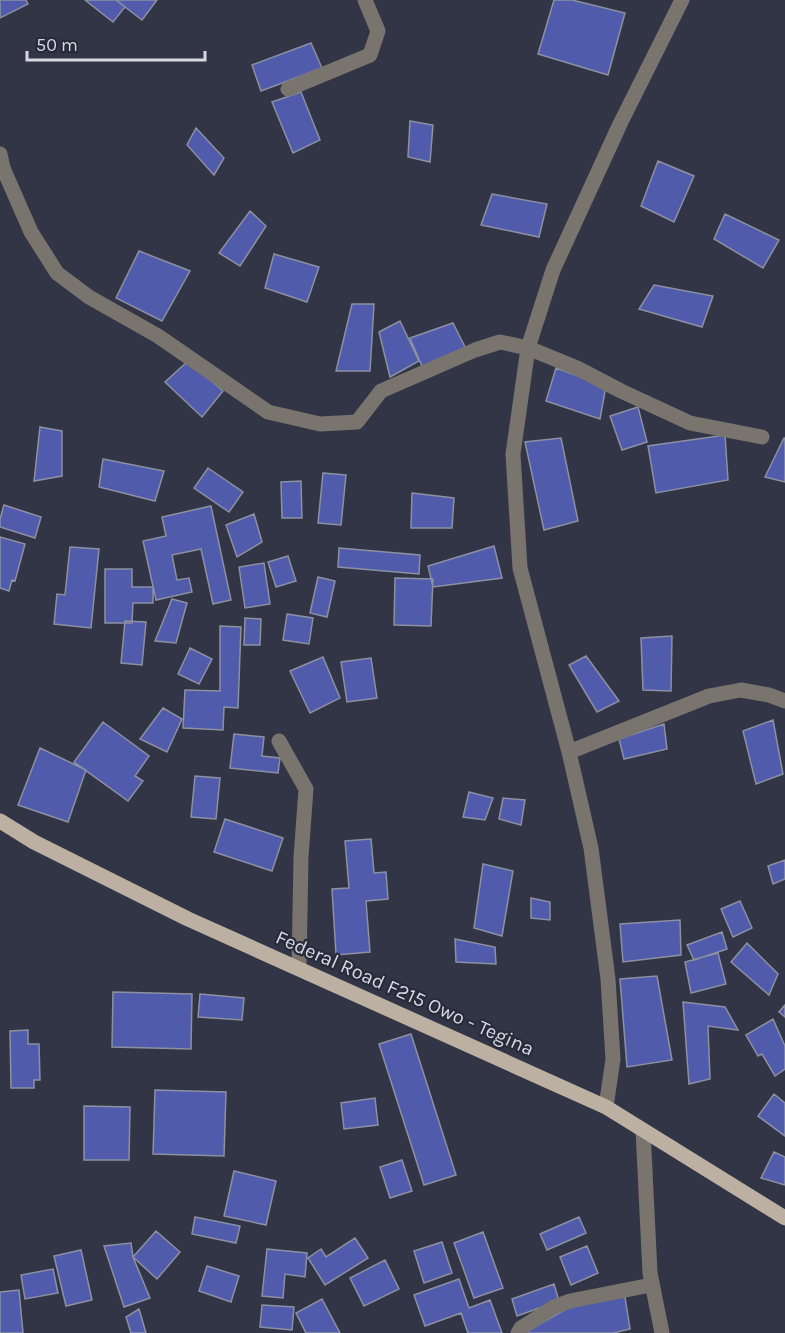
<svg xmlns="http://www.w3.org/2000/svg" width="785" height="1333" viewBox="0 0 785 1333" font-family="Karla,sans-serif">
<rect width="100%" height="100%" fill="#323545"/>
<path fill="#505cab" stroke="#8c90a2" stroke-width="1.5" d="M 0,0 L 26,0 L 28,4 L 0,18 Z
M 85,0 L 116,0 L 125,7 L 113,22 Z
M 116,0 L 157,0 L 142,20 Z
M 554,0 L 572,0 L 625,13 L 608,75 L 538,54 Z
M 311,43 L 322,68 L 261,91 L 252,65 Z
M 301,92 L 320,140 L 293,153 L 272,102 Z
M 410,121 L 433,125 L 430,162 L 408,157 Z
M 196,128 L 224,158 L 214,175 L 187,145 Z
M 658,161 L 694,176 L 674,222 L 641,206 Z
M 492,194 L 547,204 L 539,237 L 481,225 Z
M 250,211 L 266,226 L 240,266 L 219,253 Z
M 725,214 L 779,240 L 763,268 L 714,239 Z
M 139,251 L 190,271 L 162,321 L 116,298 Z
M 274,254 L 319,267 L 307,302 L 265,288 Z
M 654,285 L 713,296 L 702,327 L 639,309 Z
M 352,304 L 374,304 L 370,371 L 336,371 Z
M 400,321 L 419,361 L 390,377 L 379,332 Z
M 453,323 L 467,351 L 424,371 L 410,338 Z
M 188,361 L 223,391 L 202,417 L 165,382 Z
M 556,368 L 606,386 L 600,419 L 546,401 Z
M 638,407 L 647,442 L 622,450 L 610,416 Z
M 40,427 L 62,431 L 62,476 L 34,481 Z
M 725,435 L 728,480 L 656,493 L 648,446 Z
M 561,438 L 578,521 L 544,530 L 525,442 Z
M 784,438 L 785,438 L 785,482 L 765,477 Z
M 103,459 L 164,471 L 155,501 L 99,487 Z
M 208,468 L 243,492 L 229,512 L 194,488 Z
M 323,473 L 346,475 L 341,525 L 318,523 Z
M 301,481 L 302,518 L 282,518 L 281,482 Z
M 412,493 L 454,498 L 452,528 L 411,528 Z
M 4,505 L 41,517 L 35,538 L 0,527 L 0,519 Z
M 211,506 L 231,600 L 213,604 L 201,549 L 172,555 L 177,580 L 189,578 L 192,592 L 156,600 L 143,541 L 166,536 L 162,517 Z
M 254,514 L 262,542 L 237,557 L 226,525 Z
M 0,537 L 25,544 L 15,581 L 12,580 L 9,591 L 0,588 Z
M 494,546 L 502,578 L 433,587 L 428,566 Z
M 70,547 L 99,549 L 91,628 L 54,624 L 57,594 L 65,595 Z
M 339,548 L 420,555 L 419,574 L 338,567 Z
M 288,556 L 296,581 L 276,587 L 268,562 Z
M 264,563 L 270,604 L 245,608 L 239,567 Z
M 105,569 L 132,569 L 132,587 L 153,587 L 153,603 L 133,603 L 132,623 L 105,623 Z
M 318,577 L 335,581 L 327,617 L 310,613 Z
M 395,578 L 433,579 L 431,626 L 394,625 Z
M 172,599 L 187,603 L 176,643 L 155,641 Z
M 287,614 L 313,618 L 309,644 L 283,640 Z
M 245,618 L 261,619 L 260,645 L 244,645 Z
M 125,621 L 146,622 L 142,665 L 121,663 Z
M 220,626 L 241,627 L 238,708 L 224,707 L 223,730 L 183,728 L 185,690 L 220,691 Z
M 672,636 L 671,691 L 643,690 L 641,638 Z
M 190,648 L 212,659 L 199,684 L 178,674 Z
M 586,656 L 619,701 L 597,712 L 569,665 Z
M 323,657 L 340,698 L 310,713 L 290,671 Z
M 371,658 L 377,698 L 347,702 L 341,662 Z
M 163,708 L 182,719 L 167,752 L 140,739 Z
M 773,720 L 783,774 L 756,784 L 743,731 Z
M 103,722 L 149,756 L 135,776 L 143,781 L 128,801 L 74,762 Z
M 664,724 L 667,749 L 624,759 L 619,739 Z
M 234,734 L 264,737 L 262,756 L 280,758 L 278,773 L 230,768 Z
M 40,748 L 86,770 L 68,822 L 18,805 Z
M 195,776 L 220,778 L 216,819 L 191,817 Z
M 469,792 L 493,798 L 485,820 L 463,817 Z
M 503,798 L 525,800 L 521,825 L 499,819 Z
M 225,819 L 283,838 L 272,871 L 214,852 Z
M 371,839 L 374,873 L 386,872 L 388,899 L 366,901 L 370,952 L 336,955 L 332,889 L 349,888 L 345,841 Z
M 785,860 L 785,879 L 773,884 L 768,866 Z
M 483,864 L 513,871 L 502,936 L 474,928 Z
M 531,898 L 550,902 L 550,920 L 531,918 Z
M 740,901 L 752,928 L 733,937 L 721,909 Z
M 680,920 L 681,955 L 623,962 L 620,924 Z
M 722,932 L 727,949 L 694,960 L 687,945 Z
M 455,939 L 495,947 L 496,964 L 456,962 Z
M 747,943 L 778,974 L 769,995 L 731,962 Z
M 718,953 L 726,984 L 691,993 L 685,962 Z
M 657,976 L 672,1060 L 627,1067 L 620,979 Z
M 113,992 L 192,994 L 191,1049 L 112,1047 Z
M 200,994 L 244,998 L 242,1020 L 198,1017 Z
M 683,1002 L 725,1007 L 738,1030 L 708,1026 L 710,1079 L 689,1084 Z
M 785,1005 L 785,1017 L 779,1012 Z
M 773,1019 L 785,1046 L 785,1069 L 775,1076 L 762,1054 L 758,1056 L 746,1035 Z
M 28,1030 L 28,1044 L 39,1044 L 40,1080 L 34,1080 L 34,1088 L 11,1088 L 10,1031 Z
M 411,1034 L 456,1175 L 424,1185 L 379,1044 Z
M 155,1090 L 226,1092 L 224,1156 L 153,1154 Z
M 774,1094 L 785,1103 L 785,1136 L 758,1116 Z
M 375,1098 L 378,1125 L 344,1129 L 341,1103 Z
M 84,1106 L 130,1107 L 129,1160 L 84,1160 Z
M 774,1152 L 785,1157 L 785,1185 L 761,1178 Z
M 402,1160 L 412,1191 L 390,1198 L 380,1167 Z
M 234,1171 L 276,1181 L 266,1225 L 224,1216 Z
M 195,1217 L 240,1226 L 236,1243 L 192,1234 Z
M 579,1217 L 586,1233 L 547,1250 L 540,1234 Z
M 156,1231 L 180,1252 L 157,1279 L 133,1257 Z
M 483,1232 L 503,1288 L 474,1298 L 454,1243 Z
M 355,1238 L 368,1258 L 325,1285 L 308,1258 L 321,1249 L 326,1257 Z
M 442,1242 L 452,1273 L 424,1283 L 414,1251 Z
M 131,1243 L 133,1257 L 150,1298 L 124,1307 L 104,1246 Z
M 587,1246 L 598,1273 L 571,1285 L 560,1257 Z
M 267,1249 L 307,1253 L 305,1277 L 285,1274 L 283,1298 L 262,1296 Z
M 81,1250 L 92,1300 L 66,1306 L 54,1256 Z
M 385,1260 L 399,1289 L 364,1306 L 350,1278 Z
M 207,1266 L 239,1276 L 231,1302 L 199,1291 Z
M 53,1269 L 58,1293 L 25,1299 L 21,1275 Z
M 459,1279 L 469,1308 L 490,1300 L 502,1333 L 468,1333 L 461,1313 L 425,1326 L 414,1295 Z
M 554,1284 L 559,1301 L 517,1316 L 512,1299 Z
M 19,1290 L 23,1333 L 0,1333 L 0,1292 Z
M 625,1297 L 630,1329 L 613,1333 L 524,1333 L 575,1304 Z
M 322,1299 L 340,1333 L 306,1333 L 296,1313 Z
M 262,1305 L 294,1307 L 292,1330 L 260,1327 Z
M 139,1309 L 146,1333 L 131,1333 L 126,1317 Z"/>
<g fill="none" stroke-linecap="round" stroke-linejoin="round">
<path stroke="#79746d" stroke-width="15" d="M 288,89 L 370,55 L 378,31 L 365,0
M 0,154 L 3,168 L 31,232 L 57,273 L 89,297 L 158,336 L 268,412 L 320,424 L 357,422 L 381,391 L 475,350 L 500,342 L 528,348 L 577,368 L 621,391 L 690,423 L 762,437
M 279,741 L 306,789 L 301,857 L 299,967
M 569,752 L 709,696 L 741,690 L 769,695 L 785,701
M 606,1107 L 613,1059 L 608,979 L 591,848 L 569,752 L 520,568 L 513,454 L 528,348 L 553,270 L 620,124 L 682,0
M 643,1130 L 650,1273 L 662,1333
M 518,1333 L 521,1328 L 554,1307 L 570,1301 L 651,1285"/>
<path stroke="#bbb0a2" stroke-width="15" d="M 0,821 L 34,842 L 188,919 L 606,1107 L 785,1218"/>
</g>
<g text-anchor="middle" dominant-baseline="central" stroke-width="4.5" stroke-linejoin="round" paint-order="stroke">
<g font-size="20" fill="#d6d9e2" stroke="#282b3a">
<text transform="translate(405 993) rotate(24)">Federal Road F215 Owo - Tegina</text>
</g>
</g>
<path d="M27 51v9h178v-9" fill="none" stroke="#d6d9e2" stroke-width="3"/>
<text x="36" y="51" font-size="18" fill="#d6d9e2" stroke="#282b3a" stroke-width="4.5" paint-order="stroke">50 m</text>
</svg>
